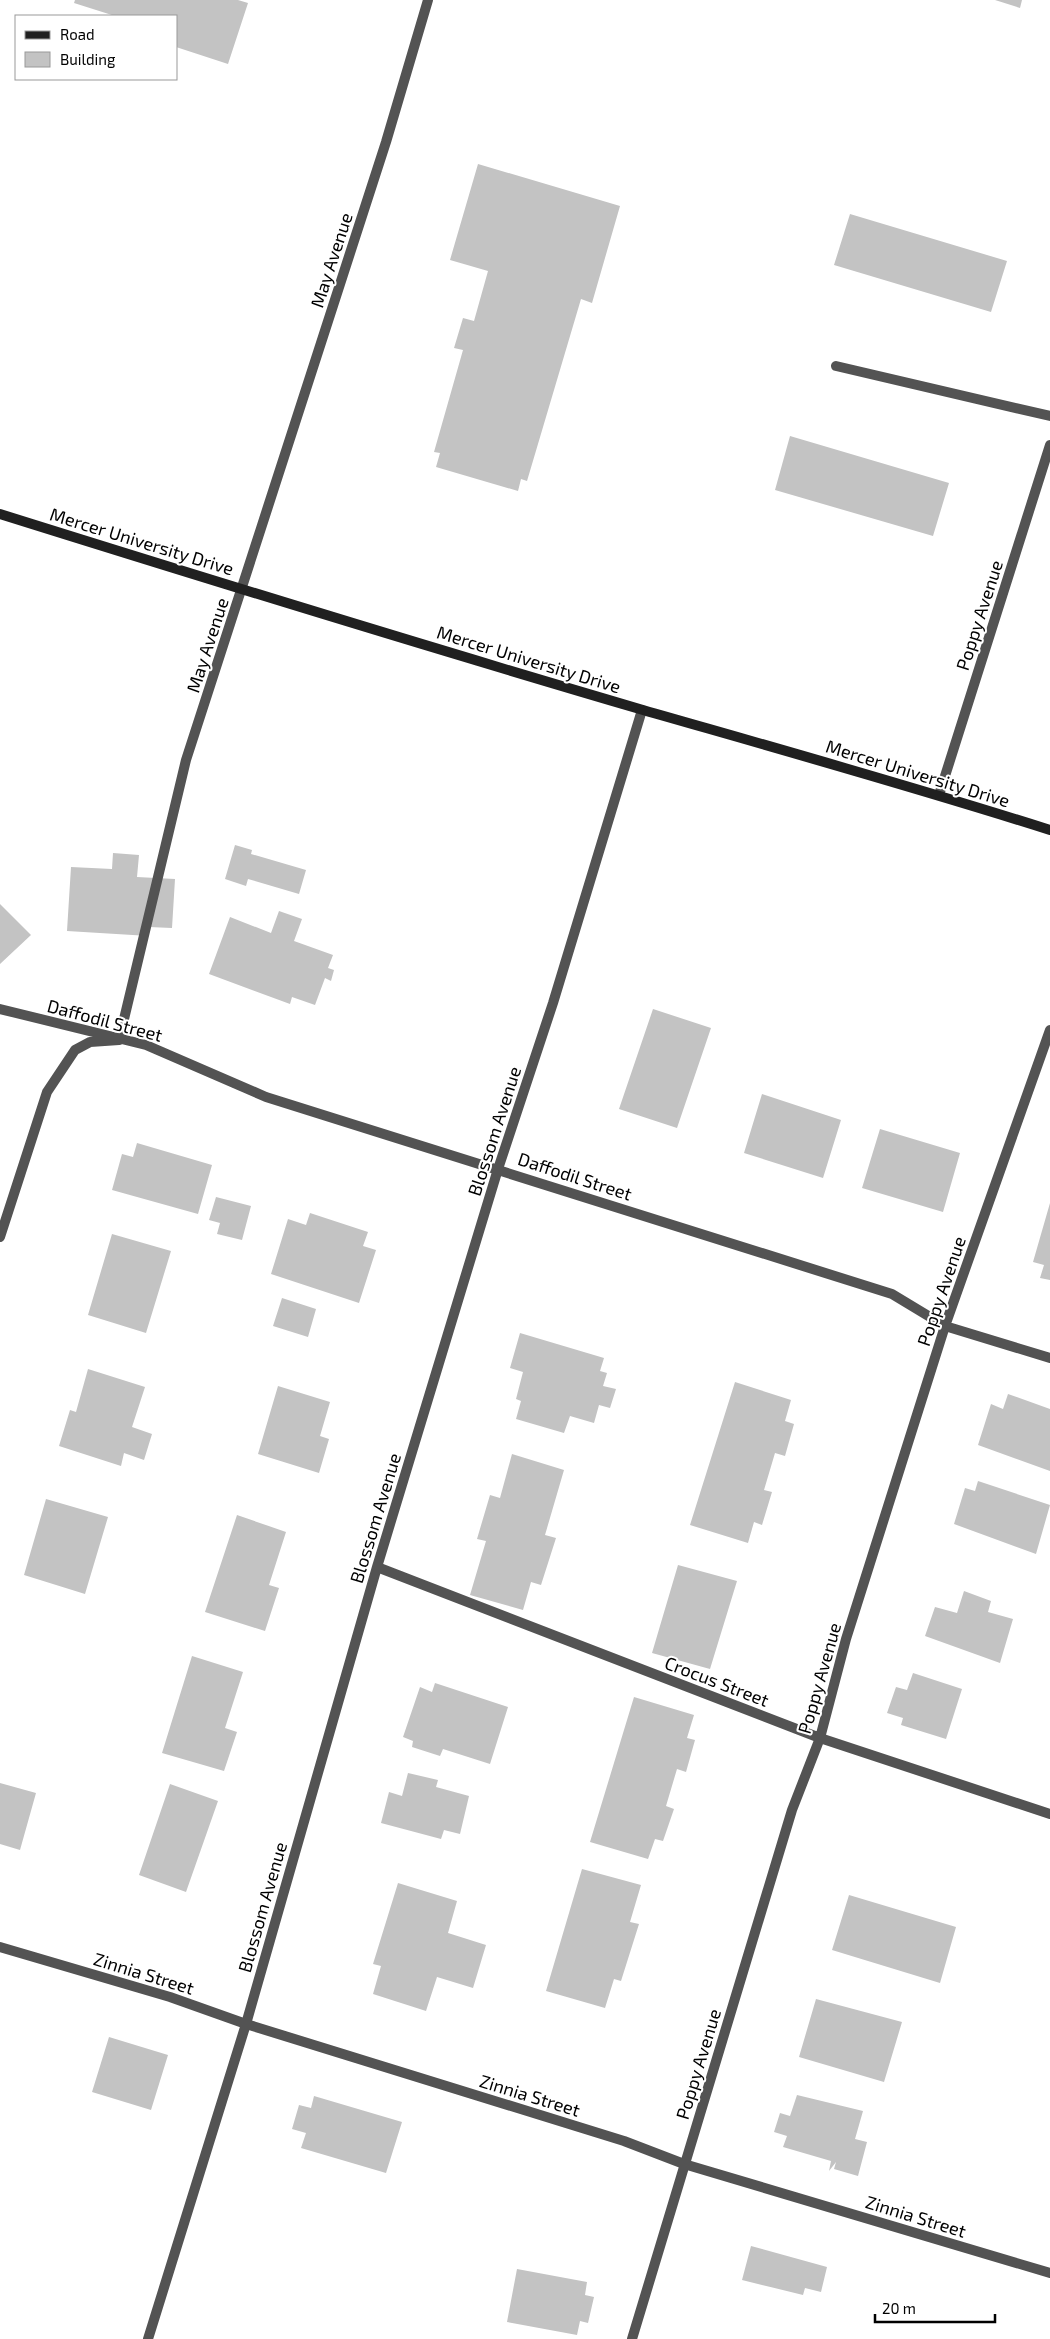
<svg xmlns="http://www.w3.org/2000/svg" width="1050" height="2339" viewBox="0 0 1050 2339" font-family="'Exo 2',sans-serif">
<rect width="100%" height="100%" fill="#fff"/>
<path fill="#c3c3c3" d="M 75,0 L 238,0 L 248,3 L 228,64 L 176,47 L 176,16 L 115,16 L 74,3 Z
M 995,0 L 1022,0 L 1020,8 Z
M 478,164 L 620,206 L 592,303 L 581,299 L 527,481 L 521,479 L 518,491 L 436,467 L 440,453 L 434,452 L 463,350 L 454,348 L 463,318 L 474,321 L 488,271 L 450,260 Z
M 850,214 L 1007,261 L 991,312 L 834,265 Z
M 790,436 L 949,483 L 933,536 L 775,490 Z
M 235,845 L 252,850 L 251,854 L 306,870 L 299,894 L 248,879 L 246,886 L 225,879 Z
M 113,853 L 139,855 L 137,877 L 175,879 L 172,928 L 149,927 L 149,936 L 67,931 L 71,867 L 112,869 Z
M 0,904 L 31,935 L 0,964 Z
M 279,911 L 302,919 L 294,941 L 333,955 L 328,968 L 334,970 L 331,981 L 325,978 L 315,1005 L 292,997 L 290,1004 L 209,974 L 230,917 L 271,933 Z
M 653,1009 L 711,1028 L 677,1128 L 619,1109 Z
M 762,1094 L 841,1120 L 823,1178 L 744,1153 Z
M 880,1129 L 960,1153 L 943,1212 L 862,1188 Z
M 137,1143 L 212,1165 L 198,1214 L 112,1190 L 122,1154 L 133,1157 Z
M 216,1197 L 251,1206 L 242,1240 L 217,1234 L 220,1223 L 209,1220 Z
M 1050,1203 L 1050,1280 L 1040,1278 L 1044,1265 L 1033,1262 Z
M 310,1213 L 368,1232 L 363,1246 L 376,1250 L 359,1303 L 271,1274 L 288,1219 L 306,1225 Z
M 112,1234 L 171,1251 L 146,1333 L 88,1315 Z
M 282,1298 L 316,1309 L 308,1337 L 273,1326 Z
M 520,1333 L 604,1358 L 600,1371 L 607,1373 L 603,1386 L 616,1389 L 610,1408 L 599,1405 L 594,1423 L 570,1416 L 564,1433 L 516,1419 L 521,1401 L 516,1399 L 523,1372 L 510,1368 Z
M 88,1369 L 145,1387 L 132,1427 L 152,1434 L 144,1460 L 124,1453 L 121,1466 L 59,1446 L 70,1410 L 76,1412 Z
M 735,1382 L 791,1400 L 785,1421 L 794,1424 L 785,1456 L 775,1453 L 764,1490 L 772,1492 L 762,1525 L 754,1522 L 748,1543 L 690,1525 Z
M 278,1386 L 330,1402 L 320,1436 L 329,1439 L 319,1473 L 258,1454 Z
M 1008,1394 L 1050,1409 L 1050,1471 L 978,1445 L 991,1404 L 1003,1409 Z
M 512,1454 L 564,1470 L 545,1535 L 556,1538 L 541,1585 L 531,1582 L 523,1610 L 470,1595 L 486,1541 L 477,1539 L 490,1495 L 500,1498 Z
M 978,1481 L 1050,1505 L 1036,1554 L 954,1524 L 965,1488 L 975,1491 Z
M 46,1499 L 108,1517 L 85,1594 L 24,1575 Z
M 237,1515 L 286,1532 L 269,1585 L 279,1588 L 265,1631 L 205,1612 Z
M 678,1565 L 737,1581 L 710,1669 L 652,1653 Z
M 964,1591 L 991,1601 L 988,1612 L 1013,1619 L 1000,1663 L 925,1636 L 935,1607 L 957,1613 Z
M 192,1656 L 243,1672 L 225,1728 L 237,1732 L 224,1771 L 162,1753 Z
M 913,1673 L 962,1689 L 946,1739 L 901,1725 L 903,1718 L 887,1713 L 896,1687 L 907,1690 Z
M 435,1683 L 508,1707 L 490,1764 L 443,1749 L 440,1756 L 412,1747 L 413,1741 L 403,1737 L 420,1687 L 432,1692 Z
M 634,1697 L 694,1715 L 687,1738 L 695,1740 L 686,1772 L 677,1769 L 666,1806 L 674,1809 L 663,1841 L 655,1839 L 648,1859 L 590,1842 Z
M 408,1773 L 438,1780 L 436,1787 L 469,1796 L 460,1834 L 444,1830 L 441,1839 L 381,1823 L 389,1792 L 402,1796 Z
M 0,1783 L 36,1793 L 20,1850 L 0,1844 Z
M 170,1784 L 218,1801 L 186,1892 L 139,1875 Z
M 582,1869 L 641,1885 L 630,1922 L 639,1924 L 621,1981 L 614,1979 L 605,2008 L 546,1991 Z
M 398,1883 L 457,1901 L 448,1933 L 486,1945 L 473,1988 L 437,1977 L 426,2011 L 373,1994 L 381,1966 L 373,1964 Z
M 849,1895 L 956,1927 L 940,1983 L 832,1950 Z
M 816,1999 L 902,2022 L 884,2082 L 799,2057 Z
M 109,2037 L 168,2055 L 151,2110 L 92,2092 Z
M 797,2095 L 863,2111 L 855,2139 L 867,2142 L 858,2176 L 834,2169 L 836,2162 L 829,2171 L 831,2161 L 783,2147 L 787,2136 L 774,2132 L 780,2113 L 790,2116 Z
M 314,2096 L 402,2122 L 386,2173 L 301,2148 L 306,2133 L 292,2129 L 299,2105 L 311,2108 Z
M 751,2246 L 827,2267 L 821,2292 L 805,2288 L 803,2295 L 742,2280 Z
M 517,2269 L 587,2282 L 585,2295 L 594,2297 L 588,2323 L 580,2321 L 577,2335 L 507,2322 Z"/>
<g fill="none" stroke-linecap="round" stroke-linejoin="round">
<path stroke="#535353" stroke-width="10" d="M 836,366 L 1050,416"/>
<path stroke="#535353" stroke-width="10" d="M 939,795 L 1050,445
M 0,1009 L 146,1045 L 266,1097 L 892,1294 L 945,1326 L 1050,1358
M 0,1237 L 47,1092 L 75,1050 L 90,1042 L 119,1040 L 186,760 L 386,142 L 428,0
M 377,1567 L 820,1738 L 1050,1814
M 0,1947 L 170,1997 L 246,2024 L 624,2141 L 684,2164 L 1050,2273
M 148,2339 L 246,2024 L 377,1567 L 498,1169 L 553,1003 L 642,710
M 632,2339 L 792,1810 L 820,1738 L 846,1639 L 945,1326 L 1050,1030"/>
<path stroke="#202020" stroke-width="10" d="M 0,514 C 214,581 428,647 643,710 C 779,749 915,787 1050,830"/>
</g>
<g text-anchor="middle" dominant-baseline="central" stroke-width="4" stroke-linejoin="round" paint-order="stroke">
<g font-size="18" fill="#000" stroke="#fff">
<text transform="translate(331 260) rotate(-72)">May Avenue</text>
<text transform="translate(142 541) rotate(17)">Mercer University Drive</text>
<text transform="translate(979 615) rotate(-72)">Poppy Avenue</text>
<text transform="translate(207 645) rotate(-72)">May Avenue</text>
<text transform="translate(529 659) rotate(17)">Mercer University Drive</text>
<text transform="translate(918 773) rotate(17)">Mercer University Drive</text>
<text transform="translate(105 1020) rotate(15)">Daffodil Street</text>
<text transform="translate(494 1131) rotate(-72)">Blossom Avenue</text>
<text transform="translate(575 1176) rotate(18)">Daffodil Street</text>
<text transform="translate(941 1291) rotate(-71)">Poppy Avenue</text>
<text transform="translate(375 1518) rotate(-73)">Blossom Avenue</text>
<text transform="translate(819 1678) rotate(-74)">Poppy Avenue</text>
<text transform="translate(717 1681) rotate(21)">Crocus Street</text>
<text transform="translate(262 1907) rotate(-74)">Blossom Avenue</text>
<text transform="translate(144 1973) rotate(17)">Zinnia Street</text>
<text transform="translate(698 2064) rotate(-73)">Poppy Avenue</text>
<text transform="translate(530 2095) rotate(17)">Zinnia Street</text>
<text transform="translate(916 2216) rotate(17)">Zinnia Street</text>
</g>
</g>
<rect x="15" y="15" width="162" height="65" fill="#ffffff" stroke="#999999"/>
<rect x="25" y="31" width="25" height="8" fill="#202020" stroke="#999999"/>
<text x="60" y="40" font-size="15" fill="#000000">Road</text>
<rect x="25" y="52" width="25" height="15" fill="#c3c3c3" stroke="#999999"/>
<text x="60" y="65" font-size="15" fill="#000000">Building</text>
<path d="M875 2314v8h120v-8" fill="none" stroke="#000000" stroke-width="2.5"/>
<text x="882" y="2314" font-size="15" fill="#000000" stroke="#ffffff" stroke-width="4" paint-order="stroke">20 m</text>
</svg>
